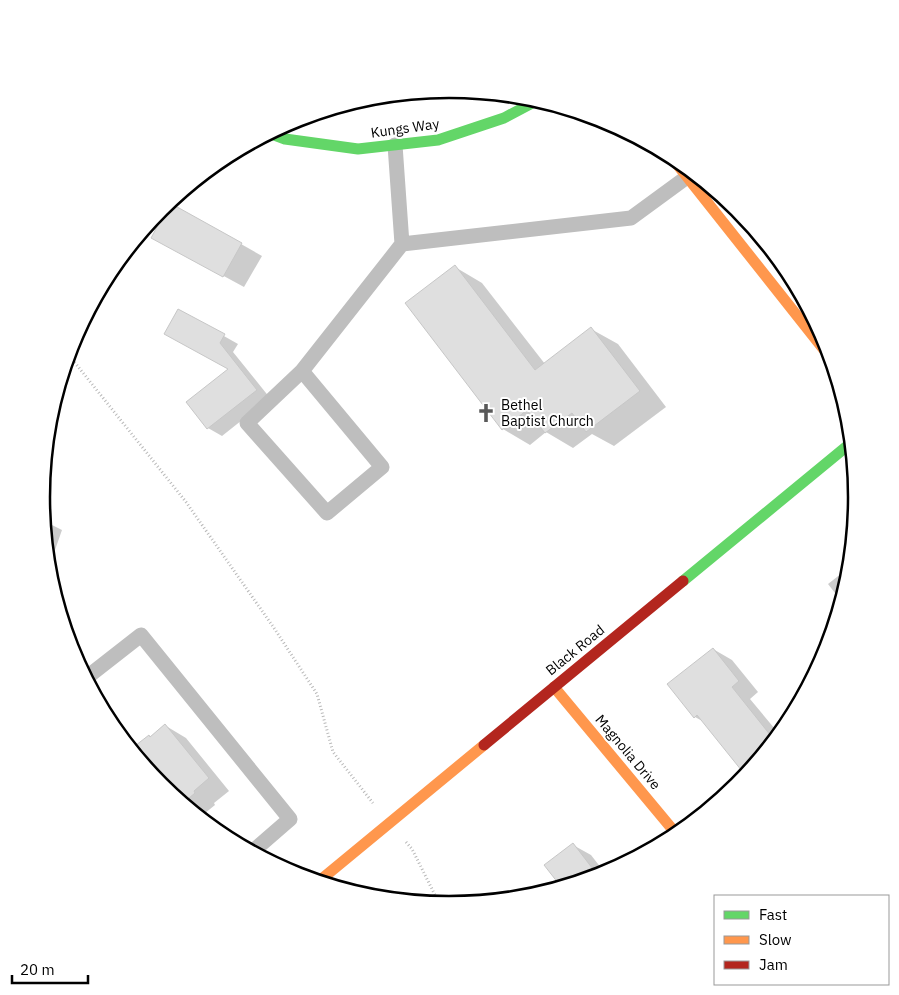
<svg xmlns="http://www.w3.org/2000/svg" width="899" height="995" viewBox="0 0 899 995" font-family="'IBM Plex Sans',sans-serif">
<rect width="100%" height="100%" fill="#fff"/>
<path fill="#0003" d="M 162,208 L 164,211 L 150,222 L 161,209 Z
M 241,244 L 262,256 L 244,287 L 174,249 Z
M 455,267 L 482,283 L 545,364 L 591,329 L 618,344 L 666,407 L 614,446 L 592,434 L 573,448 L 546,432 L 530,445 L 503,429 Z
M 178,310 L 238,344 L 233,352 L 270,398 L 222,436 L 208,428 L 230,369 Z
M 44,521 L 62,530 L 48,570 Z
M 851,566 L 850,577 L 842,602 L 828,584 Z
M 713,649 L 732,660 L 758,692 L 750,699 L 780,735 L 747,775 L 704,722 L 695,717 Z
M 166,726 L 186,738 L 229,791 L 214,803 L 215,805 L 199,818 L 161,786 L 132,750 L 149,736 L 151,738 Z
M 573,845 L 591,855 L 605,873 L 608,871 L 610,872 L 563,888 Z"/>
<path fill="#dfdfdf" stroke="#c7c7c7" d="M 170,203 L 242,243 L 223,277 L 151,238 Z
M 455,265 L 535,370 L 591,327 L 640,391 L 586,432 L 572,413 L 545,433 L 527,410 L 502,430 L 405,303 Z
M 178,309 L 225,334 L 220,343 L 257,390 L 207,429 L 186,402 L 228,369 L 164,334 Z
M 713,648 L 739,681 L 732,687 L 775,741 L 746,776 L 697,715 L 694,718 L 667,684 Z
M 165,724 L 209,778 L 194,791 L 195,793 L 182,804 L 161,786 L 131,749 L 149,735 L 150,737 Z
M 573,843 L 599,877 L 562,888 L 544,865 Z"/>
<g fill="none" stroke-linecap="round" stroke-linejoin="round">
<path stroke="#b9b9b9" stroke-width="3" stroke-dasharray="1 2.5" stroke-linecap="butt" d="M 68,354 L 186,502 L 274,628 L 317,694 L 333,752 L 373,803
M 406,842 L 412,849 L 440,905"/>
<path stroke="#bebebe" stroke-width="15" d="M 402,244 L 631,218 L 687,177
M 302,371 L 247,423 L 327,513 L 382,467 L 302,371 L 402,244 L 395,145
M 86,678 L 141,635 L 290,819 L 252,852"/>
<path stroke="#63d668" stroke-width="11" d="M 269,133 L 285,139 L 358,149 L 438,140 L 504,118 L 538,100
M 683,581 L 852,442"/>
<path stroke="#ff974d" stroke-width="11" d="M 669,154 L 833,361
M 554,687 L 678,836
M 318,882 L 484,745"/>
<path stroke="#b3261e" stroke-width="11" d="M 484,745 L 683,581"/>
</g>
<defs>
<g id="church-bare" transform="scale(1.5)"><path d="M-1.2-6h2.4v3.5h3.3v2.4h-3.3V6h-2.4V-.1h-3.3v-2.4h3.3Z" fill="#595959" stroke="#fff" stroke-width="2.5" paint-order="stroke"/></g>
</defs>
<g fill-rule="evenodd">
<use href="#church-bare" x="486" y="413"/>
</g>
<g text-anchor="middle" dominant-baseline="central" stroke-width="4" stroke-linejoin="round" paint-order="stroke">
<g font-size="14" fill="#000" stroke="#fff">
<text transform="translate(405 128) rotate(-8)">Kungs Way</text>
<text transform="translate(575 650) rotate(-39)">Black Road</text>
<text transform="translate(628 752) rotate(50)">Magnolia Drive</text>
</g>
<g font-size="14" fill="#000" stroke="#fff" text-anchor="start">
<text x="501" y="405">Bethel<tspan x="501" dy="16">Baptist Church</tspan></text>
</g>
</g>
<path d="M0 0H899V995H0ZM50 497a399 399 0 1 1 798 0a399 399 0 1 1-798 0Z" fill="#fff" fill-rule="evenodd"/>
<path fill="none" stroke="#000" stroke-width="2.5" d="M50 497a399 399 0 1 1 798 0a399 399 0 1 1-798 0Z"/>
<rect x="714" y="895" width="175" height="90" fill="#ffffff" stroke="#999999"/>
<rect x="724" y="911" width="25" height="8" fill="#63d668" stroke="#999999"/>
<text x="759" y="920" font-size="15" fill="#000000">Fast</text>
<rect x="724" y="936" width="25" height="8" fill="#ff974d" stroke="#999999"/>
<text x="759" y="945" font-size="15" fill="#000000">Slow</text>
<rect x="724" y="961" width="25" height="8" fill="#b3261e" stroke="#999999"/>
<text x="759" y="970" font-size="15" fill="#000000">Jam</text>
<path d="M12 975v8h76v-8" fill="none" stroke="#000000" stroke-width="2.5"/>
<text x="20" y="975" font-size="15" fill="#000000" stroke="#ffffff" stroke-width="4" paint-order="stroke">20 m</text>
</svg>
